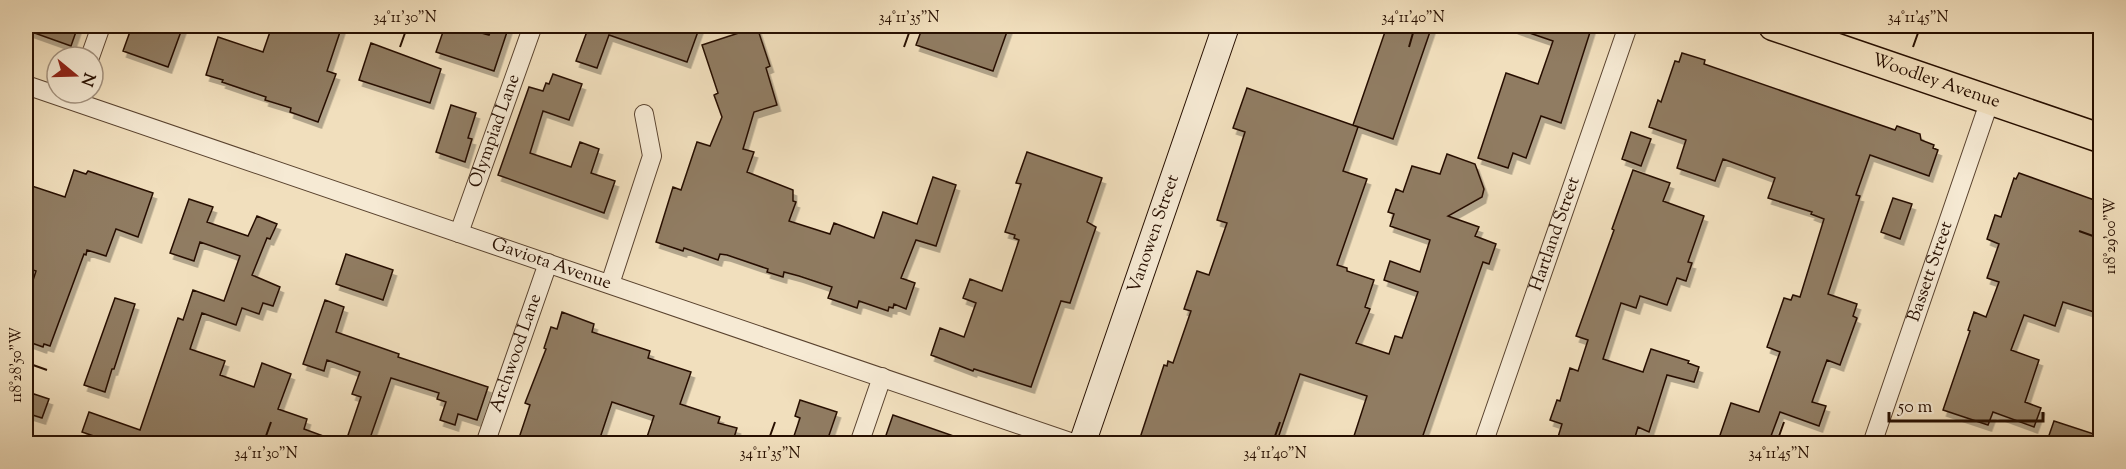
<svg xmlns="http://www.w3.org/2000/svg" width="2126" height="469" viewBox="0 0 2126 469" font-family="'Sorts Mill Goudy',serif">
<defs>
<filter id="shadow"><feDropShadow dx="3.5" dy="6" stdDeviation="0" flood-color="#0004"/></filter>
</defs>
<rect width="100%" height="100%" fill="#f1dfbd"/>
<filter id="stains"><feTurbulence type="fractalNoise" baseFrequency=".00333" numOctaves="4"/><feColorMatrix values="0 0 0 0 .2 0 0 0 0 .09 0 0 0 0 .02 0 0 0 .5 -.17"/></filter>
<radialGradient id="worn" r=".72"><stop offset=".6" stop-color="#630" stop-opacity="0"/><stop offset="1" stop-color="#630" stop-opacity=".3"/></radialGradient>
<path fill="#907b62" stroke="#270f00" stroke-width="1.5" filter="url(#shadow)" d="M 26,26 L 78,26 L 71,46 L 26,30 Z
M 132,26 L 183,26 L 168,67 L 123,51 Z
M 272,26 L 342,26 L 327,71 L 336,74 L 318,122 L 290,112 L 291,108 L 265,100 L 266,97 L 222,82 L 223,80 L 206,75 L 218,37 L 263,52 Z
M 445,26 L 456,26 L 489,35 L 493,26 L 509,26 L 494,71 L 436,52 Z
M 589,26 L 700,26 L 687,62 L 609,35 L 597,68 L 576,61 Z
M 923,26 L 1009,26 L 993,71 L 916,45 Z
M 1387,26 L 1432,26 L 1393,139 L 1353,125 Z
M 1515,26 L 1592,26 L 1561,123 L 1541,116 L 1526,158 L 1513,153 L 1508,168 L 1478,158 L 1506,73 L 1538,84 L 1553,41 L 1515,28 Z
M 757,27 L 770,66 L 766,68 L 777,105 L 754,112 L 743,149 L 754,152 L 747,172 L 793,190 L 793,201 L 796,202 L 789,221 L 830,234 L 834,223 L 874,238 L 883,212 L 917,224 L 933,177 L 956,185 L 936,246 L 916,240 L 901,278 L 915,283 L 906,309 L 894,304 L 893,308 L 889,307 L 888,311 L 859,301 L 857,308 L 828,298 L 832,287 L 799,276 L 784,272 L 783,277 L 767,272 L 768,269 L 727,255 L 720,254 L 718,260 L 684,248 L 683,251 L 656,242 L 673,187 L 681,190 L 697,142 L 710,146 L 722,117 L 714,95 L 718,93 L 702,45 Z
M 371,43 L 441,69 L 430,103 L 359,80 Z
M 1682,53 L 1705,60 L 1704,64 L 1895,130 L 1897,126 L 1920,134 L 1921,140 L 1934,145 L 1933,148 L 1938,150 L 1929,176 L 1870,155 L 1856,195 L 1860,196 L 1828,294 L 1857,304 L 1853,316 L 1857,318 L 1840,365 L 1827,360 L 1812,402 L 1826,406 L 1819,426 L 1780,412 L 1768,444 L 1717,444 L 1731,403 L 1759,412 L 1780,352 L 1767,347 L 1784,298 L 1791,300 L 1793,295 L 1800,297 L 1824,219 L 1811,214 L 1812,212 L 1768,198 L 1775,178 L 1723,159 L 1715,181 L 1677,168 L 1686,140 L 1649,127 L 1658,100 L 1661,102 L 1675,61 L 1679,62 Z
M 553,74 L 582,84 L 569,120 L 543,111 L 530,153 L 571,167 L 580,142 L 599,149 L 591,173 L 615,181 L 604,213 L 498,175 L 529,87 L 543,91 L 546,83 L 549,84 Z
M 1247,88 L 1358,127 L 1343,171 L 1367,179 L 1337,265 L 1347,268 L 1347,271 L 1374,280 L 1365,307 L 1370,309 L 1356,343 L 1389,354 L 1395,336 L 1402,338 L 1418,292 L 1384,280 L 1390,261 L 1420,272 L 1430,240 L 1390,226 L 1394,214 L 1388,212 L 1396,189 L 1403,192 L 1412,166 L 1440,174 L 1447,154 L 1475,164 L 1484,189 L 1482,197 L 1448,216 L 1479,227 L 1475,236 L 1496,244 L 1489,264 L 1483,262 L 1420,444 L 1373,444 L 1359,439 L 1360,438 L 1354,436 L 1367,396 L 1300,374 L 1276,444 L 1138,444 L 1164,365 L 1167,366 L 1168,361 L 1173,363 L 1191,311 L 1184,309 L 1197,271 L 1209,275 L 1227,223 L 1217,220 L 1245,132 L 1233,128 Z
M 451,105 L 476,113 L 468,138 L 472,139 L 465,162 L 436,152 Z
M 1631,132 L 1651,139 L 1641,166 L 1622,159 Z
M 1027,152 L 1102,178 L 1087,222 L 1096,227 L 1070,303 L 1061,301 L 1031,387 L 974,369 L 973,371 L 931,355 L 940,328 L 964,337 L 976,303 L 963,298 L 970,279 L 1002,291 L 1019,240 L 1014,238 L 1015,235 L 1005,232 L 1021,184 L 1016,183 Z
M 74,170 L 86,174 L 88,171 L 153,193 L 138,237 L 116,229 L 106,256 L 87,250 L 86,255 L 84,254 L 50,346 L 44,344 L 43,347 L 26,341 L 26,302 L 36,271 L 26,268 L 26,184 L 65,197 Z
M 1633,170 L 1670,183 L 1663,201 L 1704,216 L 1688,262 L 1692,263 L 1686,281 L 1677,278 L 1667,305 L 1640,296 L 1636,308 L 1621,303 L 1603,359 L 1643,372 L 1651,349 L 1689,361 L 1688,363 L 1699,367 L 1694,382 L 1667,375 L 1649,432 L 1638,427 L 1633,444 L 1559,444 L 1561,438 L 1558,437 L 1562,424 L 1550,420 L 1557,400 L 1560,401 L 1570,368 L 1578,371 L 1588,340 L 1576,336 L 1614,230 L 1612,229 Z
M 2019,173 L 2100,202 L 2100,314 L 2063,302 L 2055,326 L 2024,315 L 2011,350 L 2039,360 L 2025,402 L 2041,408 L 2034,427 L 1993,412 L 1988,425 L 1943,410 L 1970,331 L 1968,330 L 1974,312 L 1986,317 L 1999,282 L 1987,278 L 1999,244 L 1987,239 L 1995,215 L 2001,217 L 2014,178 L 2016,179 Z
M 1893,198 L 1912,204 L 1900,239 L 1881,232 Z
M 189,199 L 213,207 L 207,222 L 248,236 L 257,216 L 277,224 L 270,239 L 267,238 L 252,275 L 280,287 L 273,306 L 263,303 L 259,314 L 242,308 L 236,325 L 202,313 L 190,349 L 225,361 L 220,375 L 254,387 L 262,363 L 291,374 L 278,409 L 307,419 L 304,429 L 337,441 L 337,444 L 195,444 L 172,436 L 172,444 L 117,444 L 82,432 L 89,412 L 140,430 L 178,318 L 183,320 L 193,290 L 224,301 L 240,256 L 200,242 L 194,261 L 170,253 Z
M 346,254 L 393,270 L 383,300 L 336,284 Z
M 115,298 L 135,304 L 114,369 L 112,369 L 105,392 L 84,385 Z
M 325,300 L 344,307 L 336,332 L 399,354 L 398,357 L 488,387 L 477,420 L 458,414 L 455,425 L 440,420 L 446,402 L 437,399 L 439,393 L 391,378 L 368,444 L 345,444 L 361,397 L 352,394 L 360,372 L 327,360 L 324,371 L 303,364 Z
M 562,312 L 594,324 L 592,332 L 650,351 L 648,358 L 691,372 L 680,404 L 720,417 L 718,423 L 737,428 L 732,444 L 655,444 L 646,440 L 654,416 L 612,402 L 598,444 L 517,444 L 530,405 L 525,403 L 546,349 L 544,348 L 551,327 L 557,329 Z
M 31,393 L 49,399 L 42,418 L 26,413 Z
M 800,400 L 837,412 L 826,444 L 806,444 L 793,439 L 800,418 L 795,416 Z
M 893,415 L 968,441 L 968,444 L 883,444 Z
M 2054,421 L 2100,436 L 2100,444 L 2046,444 Z"/>
<g fill="none" stroke-linecap="round" stroke-linejoin="round">
<g stroke="#5a432f" stroke-width="20">
<g id="minor">
<path d="M 90,57 L 101,26"/>
<path id="s1" d="M 26,85 L 1076,444"/>
<path id="s2" d="M 459,233 L 531,31"/>
<path d="M 610,284 L 652,156 L 644,114"/>
<path id="s3" d="M 485,444 L 548,263"/>
<path d="M 859,444 L 882,377"/>
<path id="s4" d="M 1483,444 L 1628,26"/>
<path id="s5" d="M 1872,444 L 1990,100"/>
</g>
</g>
<g stroke="#270f00" stroke-width="28">
<g id="secondary">
<path id="s6" d="M 1082,444 L 1226,26"/>
</g>
</g>
<g stroke="#270f00" stroke-width="31">
<g id="primary">
<path id="s7" d="M 1773,26 L 2100,138"/>
</g>
</g>
<use href="#minor" stroke="#f6ead4" stroke-width="18"/>
<use href="#secondary" stroke="#f6ead4" stroke-width="26"/>
<use href="#primary" stroke="#f1dfbd" stroke-width="28"/>
</g>
<path fill="none" stroke="#270f00" stroke-width="2" d="M 400,47 L 405,33M 904,47 L 909,33M 1409,47 L 1413,33M 1913,47 L 1918,33M 2079,231 L 2093,236M 33,365 L 47,370M 266,436 L 271,422M 770,436 L 775,422M 1275,436 L 1280,422M 1779,436 L 1784,422"/>
<g text-anchor="middle" dominant-baseline="central" stroke-width="6" stroke-linejoin="round" paint-order="stroke">
<g font-size="18" fill="#270f00" stroke="#f6ead4">
<text stroke="none"><textPath href="#s7" startOffset="172">Woodley Avenue</textPath></text>
<text stroke="none"><textPath href="#s2" startOffset="108">Olympiad Lane</textPath></text>
<text stroke="none"><textPath href="#s6" startOffset="222">Vanowen Street</textPath></text>
<text stroke="none"><textPath href="#s4" startOffset="222">Hartland Street</textPath></text>
<text stroke="none"><textPath href="#s1" startOffset="555">Gaviota Avenue</textPath></text>
<text stroke="none"><textPath href="#s5" startOffset="182">Bassett Street</textPath></text>
<text stroke="none"><textPath href="#s3" startOffset="96">Archwood Lane</textPath></text>
</g>
</g>
<rect width="2126" height="469" fill="none" stroke="#f1dfbd" stroke-width="66"/>
<g transform="translate(75 75) rotate(109)"><circle r="28" fill="#f6ead4" stroke="#a3927f" stroke-width="1.5"/>
<path d="M0-4.5L10 22L0 15L-10 22Z" fill="#8f2418"/>
<text y="-9" font-size="16" font-weight="bold" text-anchor="middle" fill="#270f00">N</text>
</g>
<path d="M1889 412v9h154v-9" fill="none" stroke="#270f00" stroke-width="3"/>
<text x="1898" y="412" font-size="18" fill="#270f00" stroke="#f6ead4" stroke-width="4.5" paint-order="stroke">50 m</text>
<rect x="33" y="33" width="2060" height="403" fill="none" stroke="#270f00" stroke-width="2"/>
<g font-size="15" text-anchor="middle" fill="#270f00">
<text x="405" y="22">34°11'30"N</text>
<text x="909" y="22">34°11'35"N</text>
<text x="1413" y="22">34°11'40"N</text>
<text x="1918" y="22">34°11'45"N</text>
<text transform="translate(2110 236) rotate(-90)" y="5">118°29'00"W</text>
<text transform="translate(16 365) rotate(-90)" y="5">118°28'50"W</text>
<text x="266" y="458">34°11'30"N</text>
<text x="770" y="458">34°11'35"N</text>
<text x="1275" y="458">34°11'40"N</text>
<text x="1779" y="458">34°11'45"N</text>
</g>
<rect width="100%" height="100%" filter="url(#stains)"/>
<rect width="100%" height="100%" fill="url(#worn)"/>
</svg>
